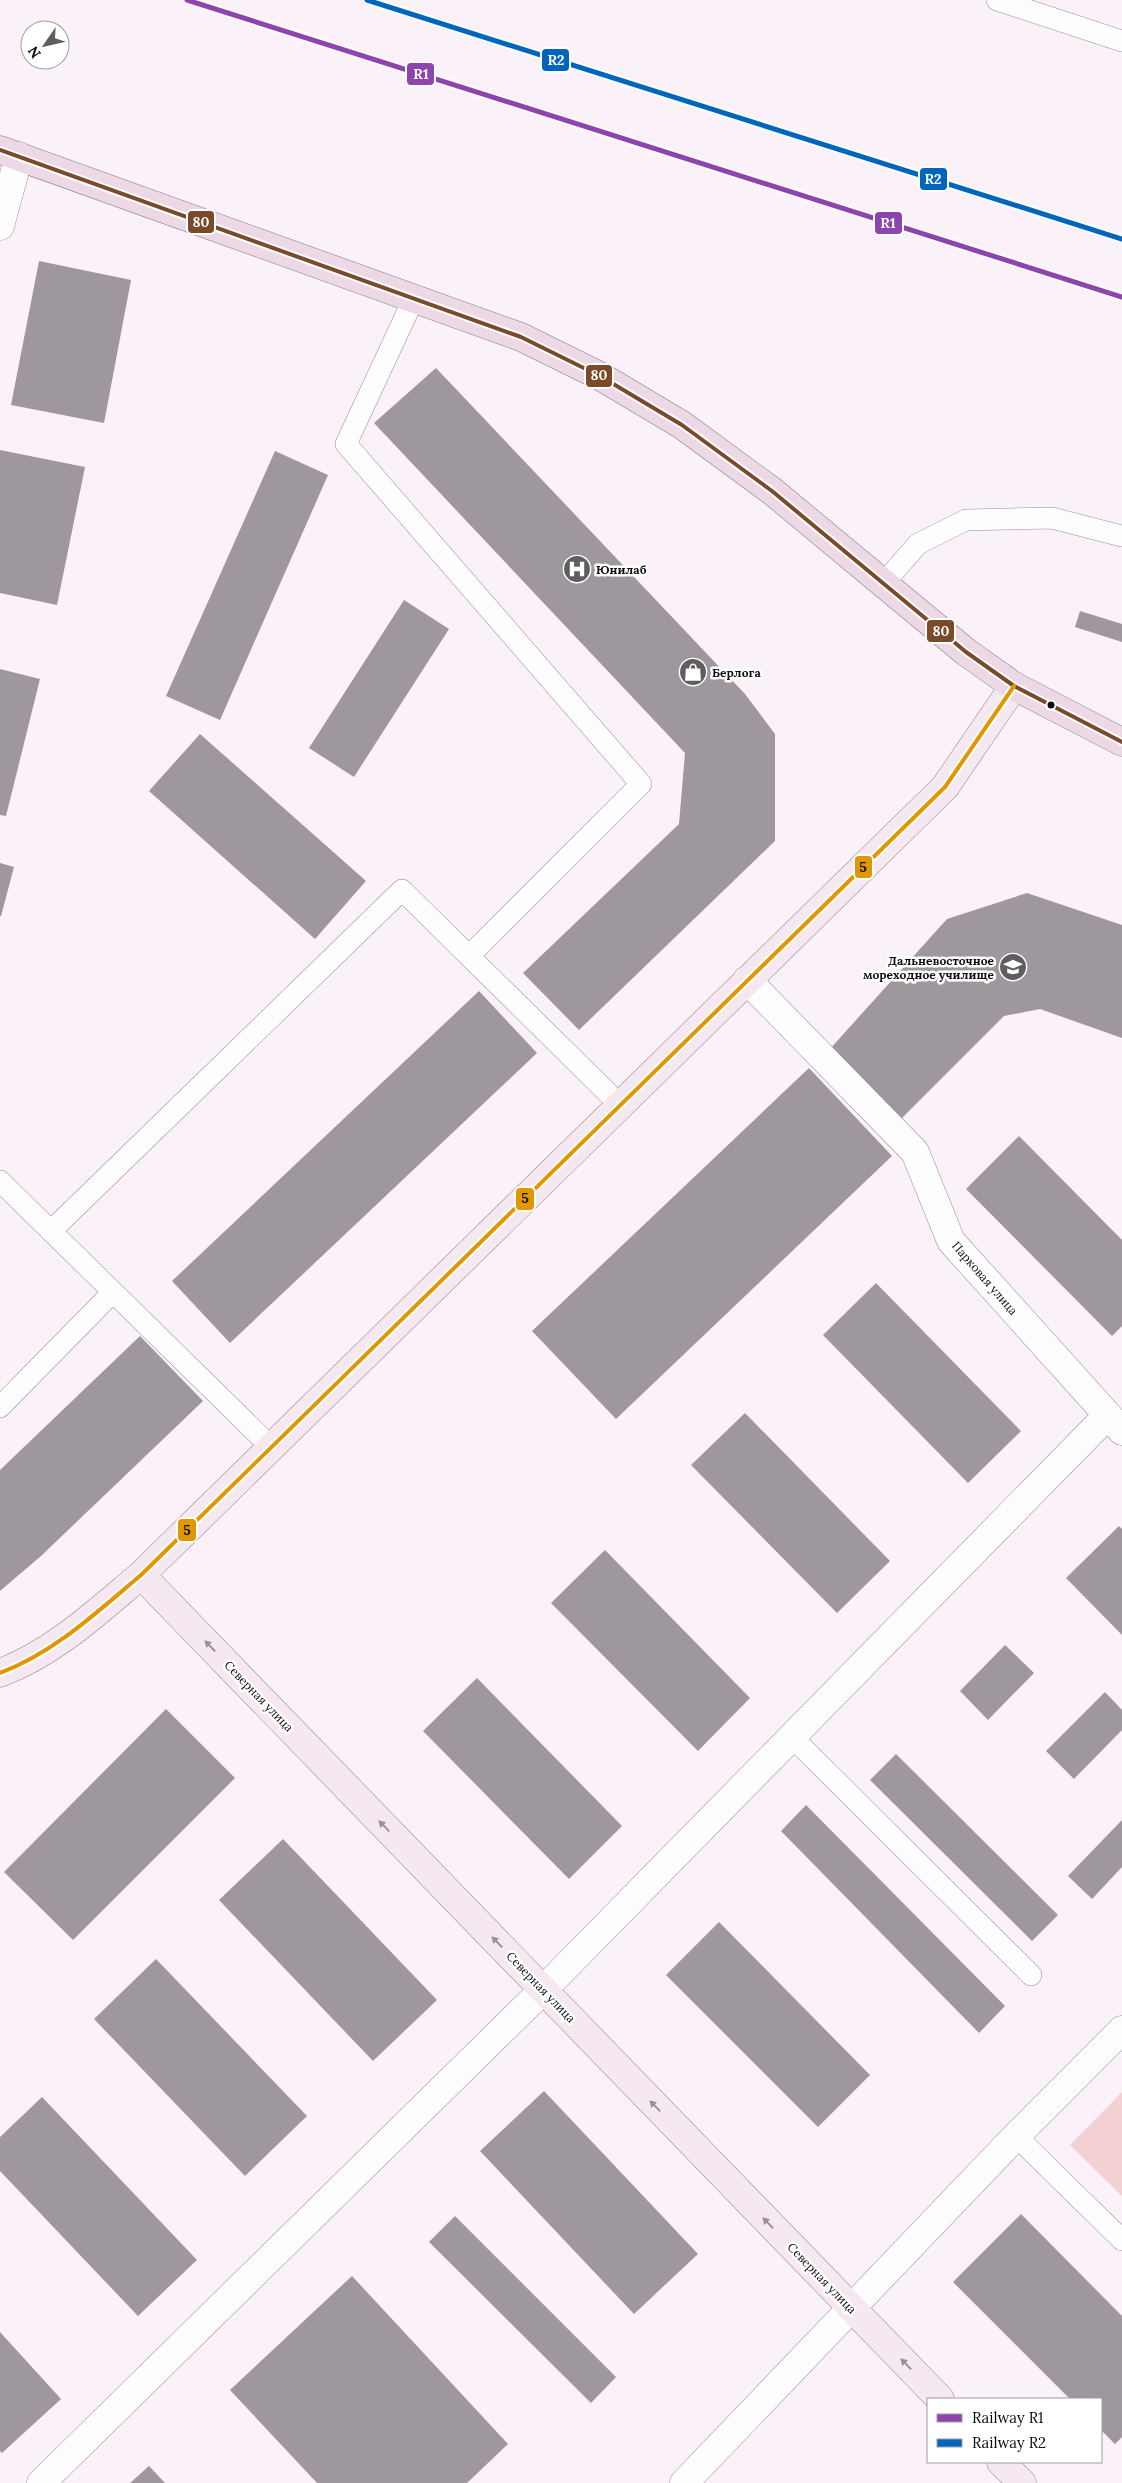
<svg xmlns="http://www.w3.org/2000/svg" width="1122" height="2483" viewBox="0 0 1122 2483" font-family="Lora,serif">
<rect width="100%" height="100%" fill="#fbf1f8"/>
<path fill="#f3d0d3" d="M 1122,2092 L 1122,2196 L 1070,2145 Z"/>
<path fill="#9e979d" d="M 39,261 L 131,280 L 104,423 L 11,405 Z
M 436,368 L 745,694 L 775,734 L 775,841 L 579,1030 L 523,973 L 679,824 L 685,753 L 374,423 Z
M 0,450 L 85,467 L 57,605 L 0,593 Z
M 275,451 L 328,475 L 220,720 L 166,696 Z
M 404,600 L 449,629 L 354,777 L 309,748 Z
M 1080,611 L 1122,624 L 1122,642 L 1075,627 Z
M 0,669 L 40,679 L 6,816 L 0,815 Z
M 200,734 L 366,881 L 315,939 L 149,791 Z
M 0,863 L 14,867 L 1,916 L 0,916 Z
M 1027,893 L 1122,925 L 1122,1038 L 1040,1009 L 1004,1016 L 902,1118 L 830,1049 L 947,919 Z
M 479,991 L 537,1053 L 230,1343 L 172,1281 Z
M 809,1068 L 892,1156 L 616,1419 L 532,1331 Z
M 1019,1136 L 1122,1240 L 1122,1326 L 1112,1336 L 966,1189 Z
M 876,1283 L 1021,1431 L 968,1483 L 823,1335 Z
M 140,1336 L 203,1401 L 41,1556 L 0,1591 L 0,1470 Z
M 745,1413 L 890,1561 L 837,1613 L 691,1465 Z
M 1119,1526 L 1122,1529 L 1122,1635 L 1066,1578 Z
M 605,1550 L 750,1698 L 698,1751 L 551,1603 Z
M 1005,1645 L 1034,1673 L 988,1720 L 960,1691 Z
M 477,1678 L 622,1826 L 569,1879 L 423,1731 Z
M 1105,1692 L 1122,1710 L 1122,1730 L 1074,1779 L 1046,1751 Z
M 166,1709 L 235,1778 L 73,1940 L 4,1872 Z
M 896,1754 L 1058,1915 L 1032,1941 L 870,1780 Z
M 806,1805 L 1005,2006 L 979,2033 L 781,1831 Z
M 1122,1820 L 1122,1867 L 1092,1899 L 1068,1876 Z
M 283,1839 L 437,2000 L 373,2061 L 219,1900 Z
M 719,1922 L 870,2075 L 818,2127 L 666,1975 Z
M 156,1959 L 307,2116 L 245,2176 L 94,2019 Z
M 544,2091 L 698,2254 L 634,2314 L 480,2151 Z
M 42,2097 L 197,2260 L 138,2316 L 0,2171 L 0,2137 Z
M 1021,2214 L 1122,2316 L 1122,2437 L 1115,2444 L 1101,2430 L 1101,2399 L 1070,2399 L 953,2282 Z
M 455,2216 L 616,2377 L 591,2403 L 429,2242 Z
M 352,2276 L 508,2444 L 467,2483 L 317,2483 L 230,2390 Z
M 0,2332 L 61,2399 L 2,2453 L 0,2451 Z
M 149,2466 L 165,2483 L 130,2483 Z"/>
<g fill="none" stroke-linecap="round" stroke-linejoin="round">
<g stroke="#949093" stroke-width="22">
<path id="lane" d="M 997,0 L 1122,41
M 414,298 L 346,444 L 641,784 L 469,956
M 882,585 L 918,544 L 966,520 L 1052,518 L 1122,536
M 0,1181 L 271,1447
M 51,1231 L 402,890 L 620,1105
M 0,1407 L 113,1292
M 792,1737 L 1031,1975
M 1016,2136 L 1122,2240"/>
</g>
<g stroke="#949093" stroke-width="29">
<path id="street" d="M 0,226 L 19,156
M 747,980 L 915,1152 L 951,1241 L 1122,1431
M 41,2483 L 543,1990 L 1107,1416
M 684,2483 L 1016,2136 L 1122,2030"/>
</g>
<g stroke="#8b8689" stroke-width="29">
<path id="secondary" d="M 141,1575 L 940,2399
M 0,1673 C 55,1652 97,1612 141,1575 L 945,787 L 1014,686
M 1001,2462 L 1022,2483"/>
</g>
<g stroke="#817d80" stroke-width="29">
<path id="primary" d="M 0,150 L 521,337 L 600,376 L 682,425 L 772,491 L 966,652 L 1014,686 L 1122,742"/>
</g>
<use href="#lane" stroke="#fefdfe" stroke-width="21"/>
<use href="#street" stroke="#fefdfe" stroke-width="28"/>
<use href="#secondary" stroke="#f5e8f0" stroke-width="28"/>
<use href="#primary" stroke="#edd8e6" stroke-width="28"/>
<path stroke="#cec2d9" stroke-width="4" d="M 367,0 L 1122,239"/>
<g stroke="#fff" stroke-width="8">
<path id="bus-1" d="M 0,150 L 521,337 L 600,376 L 682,425 L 772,491 L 966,652 L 1014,686 L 1122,742"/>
</g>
<g stroke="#fff" stroke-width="8">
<path id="bus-2" d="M 0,1673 C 55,1652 97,1612 141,1575 L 945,787 L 1014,686"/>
</g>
<use href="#bus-1" stroke="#7a4b2a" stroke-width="4"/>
<use href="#bus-2" stroke="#e09701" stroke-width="4"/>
<g stroke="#fff" stroke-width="9">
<path id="rail-1" d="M 187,0 L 1122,297"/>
</g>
<g stroke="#fff" stroke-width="9">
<path id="rail-2" d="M 367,0 L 1122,239"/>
</g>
<use href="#rail-1" stroke="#8e44ad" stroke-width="5"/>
<use href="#rail-2" stroke="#0065bd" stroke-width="5"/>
</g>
<defs><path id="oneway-solid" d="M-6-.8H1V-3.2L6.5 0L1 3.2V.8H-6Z" transform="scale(1.25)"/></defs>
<g fill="#989095">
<use href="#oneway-solid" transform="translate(210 1646) rotate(-134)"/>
<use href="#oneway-solid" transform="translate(384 1826) rotate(-134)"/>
<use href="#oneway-solid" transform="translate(497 1942) rotate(-134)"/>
<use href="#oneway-solid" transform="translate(655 2106) rotate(-134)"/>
<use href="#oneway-solid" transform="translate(768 2223) rotate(-134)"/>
<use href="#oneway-solid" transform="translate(906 2364) rotate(-134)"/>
</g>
<defs>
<g id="hospital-disc" transform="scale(1.4375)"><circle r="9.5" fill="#605d5f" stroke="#fff"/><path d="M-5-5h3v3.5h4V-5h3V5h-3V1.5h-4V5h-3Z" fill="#fff"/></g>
<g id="shop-disc" transform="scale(1.4375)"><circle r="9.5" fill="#605d5f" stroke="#fff"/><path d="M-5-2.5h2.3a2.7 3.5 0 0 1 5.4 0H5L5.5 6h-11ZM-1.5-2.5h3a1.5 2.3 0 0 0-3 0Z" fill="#fff"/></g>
<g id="university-disc" transform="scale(1.4375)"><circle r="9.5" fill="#605d5f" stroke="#fff"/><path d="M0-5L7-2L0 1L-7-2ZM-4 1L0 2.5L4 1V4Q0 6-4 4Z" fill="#fff"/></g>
</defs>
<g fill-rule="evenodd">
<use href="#hospital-disc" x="577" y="569"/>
<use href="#shop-disc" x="693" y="672"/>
<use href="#university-disc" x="1013" y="967"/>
</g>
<circle fill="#0d0d0d" stroke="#fff" stroke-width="2" cx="1051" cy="705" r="4.5"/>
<g text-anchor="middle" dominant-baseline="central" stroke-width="5" stroke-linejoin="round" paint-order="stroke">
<g font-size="12" font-weight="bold" fill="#0d0d0d" stroke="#fff" text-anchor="start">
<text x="596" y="569">Юнилаб</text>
<text x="712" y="672">Берлога</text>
<text x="994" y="960" text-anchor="end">Дальневосточное<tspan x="994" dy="14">мореходное училище</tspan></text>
</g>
<g font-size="12" fill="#0d0d0d" stroke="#fff">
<text transform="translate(985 1278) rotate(49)">Парковая улица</text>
<text transform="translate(259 1696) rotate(46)">Северная улица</text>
<text transform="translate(541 1987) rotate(46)">Северная улица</text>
<text transform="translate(822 2278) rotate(46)">Северная улица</text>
</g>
</g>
<g stroke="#fff" stroke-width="2">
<rect x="541" y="48" width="29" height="24" rx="5" fill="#0065bd"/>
<rect x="406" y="62" width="29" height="24" rx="5" fill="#8e44ad"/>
<rect x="919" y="167" width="29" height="24" rx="5" fill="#0065bd"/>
<rect x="187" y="210" width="28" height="24" rx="5" fill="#7a4b2a"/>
<rect x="874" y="211" width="29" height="24" rx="5" fill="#8e44ad"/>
<rect x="585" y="364" width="28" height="24" rx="5" fill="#7a4b2a"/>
<rect x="926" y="619" width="29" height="24" rx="5" fill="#7a4b2a"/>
<rect x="854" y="855" width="19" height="24" rx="5" fill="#e09701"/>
<rect x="515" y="1187" width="20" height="24" rx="5" fill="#e09701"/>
<rect x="177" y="1518" width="20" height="24" rx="5" fill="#e09701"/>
</g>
<g font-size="14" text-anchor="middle" font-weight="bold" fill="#fff">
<text x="556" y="65">R2</text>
<text x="421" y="79">R1</text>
<text x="933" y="184">R2</text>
<text x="201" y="227">80</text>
<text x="888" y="228">R1</text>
<text x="599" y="380">80</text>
<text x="941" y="636">80</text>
</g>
<g font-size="14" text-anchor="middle" font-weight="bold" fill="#111">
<text x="863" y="872">5</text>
<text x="525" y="1203">5</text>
<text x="187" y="1535">5</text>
</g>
<rect x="927" y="2398" width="175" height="65" fill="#ffffff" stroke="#9e9e9e"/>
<rect x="937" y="2414" width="25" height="8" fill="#8e44ad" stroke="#9e9e9e"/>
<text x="972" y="2423" font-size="15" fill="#0d0d0d">Railway R1</text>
<rect x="937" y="2439" width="25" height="8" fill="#0065bd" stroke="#9e9e9e"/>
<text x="972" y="2448" font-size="15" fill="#0d0d0d">Railway R2</text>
<g transform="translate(45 45) rotate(236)"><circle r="24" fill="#ffffff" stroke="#9e9e9e"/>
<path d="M0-4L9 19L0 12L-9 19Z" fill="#605d5f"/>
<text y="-8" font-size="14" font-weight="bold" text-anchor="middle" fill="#0d0d0d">N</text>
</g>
</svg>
